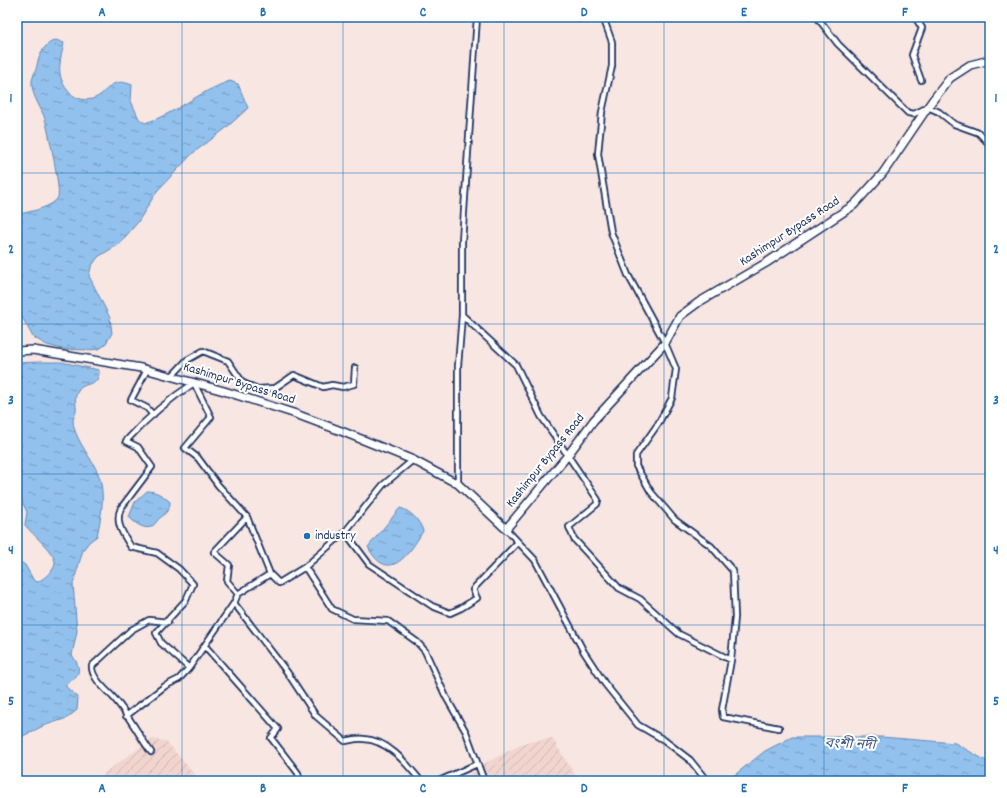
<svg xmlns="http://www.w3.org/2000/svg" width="1007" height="798" viewBox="0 0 1007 798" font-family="Dekko,'Noto Sans Bengali',sans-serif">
<defs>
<pattern id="industrial-furrows" width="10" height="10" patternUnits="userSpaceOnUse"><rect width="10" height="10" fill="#f1d4ce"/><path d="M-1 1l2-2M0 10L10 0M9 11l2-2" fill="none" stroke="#ceb6b3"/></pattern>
<pattern id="water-ripples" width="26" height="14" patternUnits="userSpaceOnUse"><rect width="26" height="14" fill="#92c1ed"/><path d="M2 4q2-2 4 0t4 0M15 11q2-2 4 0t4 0" fill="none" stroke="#769dc3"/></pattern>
</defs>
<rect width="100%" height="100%" fill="#f7e6e2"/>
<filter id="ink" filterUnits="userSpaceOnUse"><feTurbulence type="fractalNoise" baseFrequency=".025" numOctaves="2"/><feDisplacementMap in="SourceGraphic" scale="8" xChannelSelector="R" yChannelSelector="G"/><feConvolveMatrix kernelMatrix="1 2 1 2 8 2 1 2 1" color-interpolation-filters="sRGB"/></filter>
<g filter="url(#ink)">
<path fill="url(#industrial-furrows)" d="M 552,738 L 575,775 L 569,781 L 460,781 L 484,764 L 524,743 Z
M 152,739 L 166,741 L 200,781 L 103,781 L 104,773 Z"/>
<path fill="url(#water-ripples)" stroke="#6287b4" d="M 56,40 L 64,43 C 63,50 60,57 60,64 C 57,82 72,104 92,99 C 108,95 109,75 132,85 L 131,101 L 139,119 L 145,123 C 176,114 199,91 230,81 L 238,84 L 248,108 L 225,129 L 193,153 L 157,191 L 138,222 L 119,244 L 98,257 L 91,267 L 89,276 L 110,318 L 112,333 L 105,345 L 99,349 L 88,350 L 62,349 L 47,345 L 33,337 L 17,308 L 17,214 C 27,213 54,207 58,197 C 61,189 48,130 45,119 C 41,107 33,98 32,85 C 31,78 36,72 37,65 C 40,53 44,44 56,40 Z
M 38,362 L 61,362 L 99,370 C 100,388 85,380 78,391 C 73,399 77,404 76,412 C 75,415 73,418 73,421 C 74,440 95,461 100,479 C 105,498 101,517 97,536 L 89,542 L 83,550 L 73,584 L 77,631 L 72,655 C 81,668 82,675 66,684 L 66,687 L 78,697 L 77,710 L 67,718 L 43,726 L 17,739 L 17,560 L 25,565 L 34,581 L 38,582 C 44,578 54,571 55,564 C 57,554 31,533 25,525 L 27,512 L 17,491 L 17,363 Z
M 147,491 C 156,491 164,496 170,502 C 170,509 166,513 161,517 C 157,520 155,525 151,527 C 143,530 134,522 129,517 L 135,502 Z
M 400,508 C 411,511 420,521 423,531 C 409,555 388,585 368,547 Z
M 792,737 L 881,737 L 955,743 L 988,762 L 990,766 L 990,781 L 894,781 L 882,778 L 837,781 L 727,781 L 765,751 Z"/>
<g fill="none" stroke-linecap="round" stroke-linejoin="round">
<g stroke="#1b2f5e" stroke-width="8">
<path id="minor" d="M 603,17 L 612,42 L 612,66 L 602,112 L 598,154 L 611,232 L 628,275 L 665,343 L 676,369 L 672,398 L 658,424 L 636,455 L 636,466 L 651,492 L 675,520 L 711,546 L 733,571 L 735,617 L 731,660 L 722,710 L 723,717 L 779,728
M 817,17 L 838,44 L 908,113 L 914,114 L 928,107 L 939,112 L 954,124 L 979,133 L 990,145
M 915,17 L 922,28 L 912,55 L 921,80
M 462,315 L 516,365 L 541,416 L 598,500 L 597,504 L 569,527 L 574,539 L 619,588 L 640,599 L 679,634 L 731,660
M 147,370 L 131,400 L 147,408 L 153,415
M 172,376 L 187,360 L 203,351 L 228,361 L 243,383 L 258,389 L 275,388 L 294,375 L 323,387 L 332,385 L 343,387 L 354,384 L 355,368
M 458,484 L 458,366 L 462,315 L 462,241 L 477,17
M 506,529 L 535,560 L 584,652 L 605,684 L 638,725 L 664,740 L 690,760 L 707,781
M 345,532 L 369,564 L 432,606 L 450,613 L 461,608 L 477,598 L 473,590 L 475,587 L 518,542
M 305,567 L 345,532 L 383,485 L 413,460
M 238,594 L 227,581 L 229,565 L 214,552 L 247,517
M 234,603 L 287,672 L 316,716 L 345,741 C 351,740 358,738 364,739 C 388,740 406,763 420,780 L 430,781
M 205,646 L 278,729 L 271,738 L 298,773 L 300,781
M 189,668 L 161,643 L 156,633 L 186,600 L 193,584 L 179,569 L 157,553 L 131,547 C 124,535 114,523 121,508 L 152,467 L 138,447 L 126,441 C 146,419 169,399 194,383 L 211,417 L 185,448 L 198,458 L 218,485 L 247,517 L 270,574 L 279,583 L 305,567 L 332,609 L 353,619 L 388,621 L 417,642 L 425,651 L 446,697 L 466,732 L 484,781
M 126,716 L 165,686 L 179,679 L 189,668 L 234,603 L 238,594 L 270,574
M 151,752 C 138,734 127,712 112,696 C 105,689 91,677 92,666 L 131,630 L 149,620 L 168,622
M 439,781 L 477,764"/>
</g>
<g stroke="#1b2f5e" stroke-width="10">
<path id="secondary" d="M 17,351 L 33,350 L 141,368 L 224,391 L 293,413 L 341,431 L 413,460 L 458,484 L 506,529 L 568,455 L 594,420 L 665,343 L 680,316 L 699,302 L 766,263 L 854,205 L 883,173 L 932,101 L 950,78 L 970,65 L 990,60"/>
</g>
<use href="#minor" stroke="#fff" stroke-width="4.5"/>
<use href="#secondary" stroke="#fff" stroke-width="7"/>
</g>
</g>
<path fill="none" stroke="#1f6fb2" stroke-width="1" stroke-opacity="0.55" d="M 182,17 L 182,781M 343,17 L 343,781M 504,17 L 504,781M 664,17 L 664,781M 824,17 L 824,781M 17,173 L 990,173M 17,324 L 990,324M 17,474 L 990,474M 17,625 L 990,625"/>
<circle fill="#1f6fb2" stroke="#fff" stroke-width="1.5" cx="307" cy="536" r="4"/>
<g text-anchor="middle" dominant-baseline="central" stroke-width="4" stroke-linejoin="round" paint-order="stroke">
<g font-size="13" fill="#1b2f5e" stroke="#fff">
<text transform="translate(790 232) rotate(-33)">Kashimpur Bypass Road</text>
<text transform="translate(239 384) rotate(17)">Kashimpur Bypass Road</text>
<text transform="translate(546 461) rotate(-51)">Kashimpur Bypass Road</text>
</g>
<g font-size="13" fill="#1b2f5e" stroke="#fff" text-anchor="start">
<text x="315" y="536">industry</text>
</g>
<g font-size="14" font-style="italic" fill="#3f5b89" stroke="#fff">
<text transform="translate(850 745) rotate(2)">বংশী নদী</text>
</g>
</g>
<rect width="1007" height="798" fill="none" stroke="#fff" stroke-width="44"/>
<rect x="22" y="22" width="963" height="754" fill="none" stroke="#1f6fb2" stroke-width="1.5"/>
<g font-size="13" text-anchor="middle" font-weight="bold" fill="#1f6fb2">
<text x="102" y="16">A</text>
<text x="263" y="16">B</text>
<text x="423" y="16">C</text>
<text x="584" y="16">D</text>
<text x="744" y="16">E</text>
<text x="905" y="16">F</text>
<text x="11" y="102">1</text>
<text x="996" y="102">1</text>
<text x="11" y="253">2</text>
<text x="996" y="253">2</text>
<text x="11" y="404">3</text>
<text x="996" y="404">3</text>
<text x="11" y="554">4</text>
<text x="996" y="554">4</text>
<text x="11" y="705">5</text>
<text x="996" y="705">5</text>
<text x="102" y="792">A</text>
<text x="263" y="792">B</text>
<text x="423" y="792">C</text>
<text x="584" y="792">D</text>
<text x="744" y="792">E</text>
<text x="905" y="792">F</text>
</g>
</svg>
